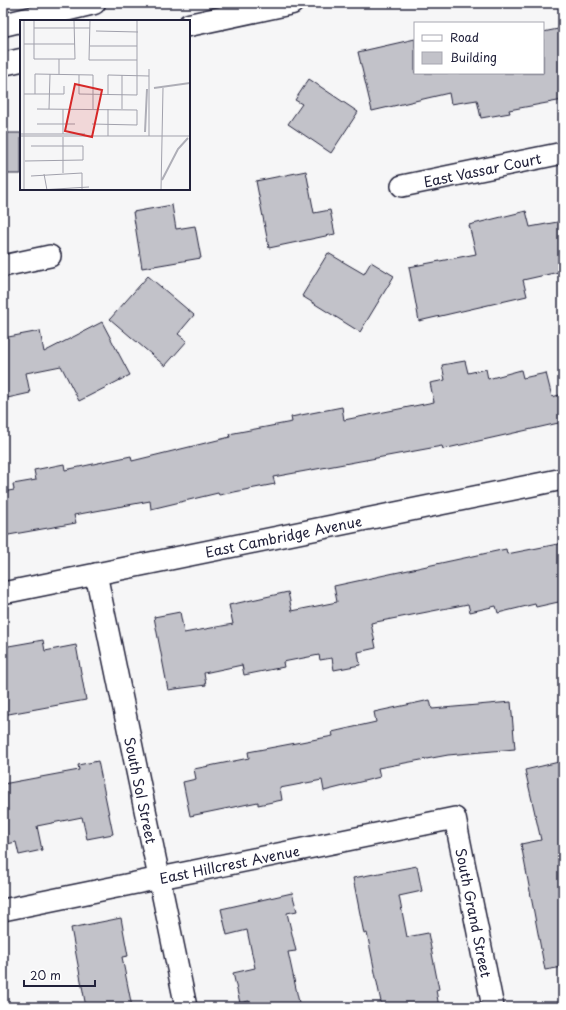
<svg xmlns="http://www.w3.org/2000/svg" width="566" height="1010" viewBox="0 0 566 1010" font-family="'Playpen Sans',sans-serif">
<rect width="100%" height="100%" fill="#f6f6f7"/>
<filter id="ink" filterUnits="userSpaceOnUse"><feTurbulence type="fractalNoise" baseFrequency=".025" numOctaves="2"/><feDisplacementMap in="SourceGraphic" scale="8" xChannelSelector="R" yChannelSelector="G"/><feConvolveMatrix kernelMatrix="1 2 1 2 8 2 1 2 1" color-interpolation-filters="sRGB"/></filter>
<g filter="url(#ink)">
<path fill="#c2c2c9" stroke="#22223b" d="M 563,28 L 563,100 L 509,110 L 510,113 L 481,118 L 477,100 L 451,104 L 449,93 L 372,111 L 358,52 L 415,39 L 415,73 L 543,73 L 543,32 Z
M 309,79 L 358,112 L 331,153 L 288,124 L 302,104 L 295,100 Z
M 3,133 L 21,133 L 21,174 L 3,174 Z
M 306,171 L 314,213 L 330,210 L 335,234 L 269,248 L 256,181 Z
M 172,205 L 176,229 L 195,226 L 201,258 L 142,268 L 133,212 Z
M 526,211 L 530,227 L 563,221 L 563,271 L 523,280 L 527,296 L 419,321 L 409,267 L 476,254 L 469,225 Z
M 328,253 L 364,274 L 371,262 L 394,276 L 360,332 L 302,296 Z
M 148,276 L 194,315 L 178,334 L 187,341 L 165,366 L 110,319 Z
M 102,322 L 130,375 L 79,401 L 61,366 L 26,373 L 30,393 L 3,399 L 3,338 L 40,331 L 44,352 Z
M 465,361 L 468,373 L 486,369 L 488,379 L 521,370 L 523,378 L 546,373 L 552,397 L 563,394 L 563,422 L 443,449 L 442,446 L 273,477 L 275,484 L 219,495 L 218,493 L 151,509 L 150,501 L 74,515 L 76,523 L 3,536 L 3,492 L 14,490 L 13,484 L 36,480 L 34,470 L 64,464 L 65,470 L 131,456 L 132,461 L 230,437 L 229,434 L 292,422 L 291,417 L 342,407 L 344,420 L 434,402 L 430,383 L 445,380 L 442,365 Z
M 563,543 L 563,601 L 536,607 L 535,604 L 498,613 L 496,606 L 470,612 L 468,604 L 371,623 L 376,648 L 358,652 L 360,665 L 334,670 L 332,658 L 320,660 L 319,655 L 283,662 L 284,667 L 244,675 L 242,665 L 204,673 L 206,685 L 168,690 L 154,617 L 180,612 L 184,633 L 233,624 L 229,605 L 288,592 L 292,611 L 337,602 L 334,586 L 506,549 L 507,554 Z
M 43,640 L 45,651 L 76,645 L 86,700 L 3,715 L 3,647 Z
M 430,700 L 432,709 L 511,702 L 515,749 L 448,755 L 378,768 L 380,777 L 324,791 L 322,780 L 280,788 L 282,800 L 258,805 L 258,802 L 190,816 L 183,782 L 196,779 L 194,769 L 249,758 L 248,752 L 333,736 L 332,732 L 376,722 L 374,712 Z
M 98,761 L 113,834 L 87,839 L 82,817 L 37,826 L 42,850 L 19,855 L 16,842 L 3,845 L 3,784 L 79,770 L 78,765 Z
M 563,761 L 563,967 L 545,970 L 521,844 L 541,840 L 525,770 Z
M 417,866 L 422,891 L 399,896 L 407,937 L 428,933 L 439,989 L 436,990 L 439,1007 L 382,1007 L 367,933 L 364,934 L 353,878 Z
M 292,893 L 297,911 L 287,913 L 296,951 L 288,952 L 300,1007 L 251,1007 L 249,1001 L 240,1003 L 233,973 L 255,968 L 247,930 L 227,935 L 221,909 Z
M 121,918 L 128,956 L 122,957 L 132,1007 L 86,1007 L 71,928 Z"/>
<g fill="none" stroke-linecap="round" stroke-linejoin="round">
<g stroke="#22223b" stroke-width="24">
<g id="street">
<path id="s1" d="M 402,186 L 563,153"/>
<path d="M 3,266 L 50,256"/>
<path id="s2" d="M 96,574 L 186,1007"/>
<path id="s3" d="M 3,593 L 563,479"/>
<path id="s4" d="M 3,910 L 455,818 L 493,1007"/>
</g>
</g>
<g stroke="#22223b" stroke-width="25">
<path id="secondary" d="M 3,25 L 94,3
M 189,25 L 292,3
M 3,64 L 21,60"/>
</g>
<use href="#street" stroke="#fff" stroke-width="21"/>
<use href="#secondary" stroke="#fff" stroke-width="22"/>
</g>
</g>
<g text-anchor="middle" dominant-baseline="central" stroke-width="3.5" stroke-linejoin="round" paint-order="stroke">
<g font-size="14" fill="#22223b" stroke="#fff">
<text stroke="none"><textPath href="#s1" startOffset="82">East Vassar Court</textPath></text>
<text stroke="none"><textPath href="#s3" startOffset="286">East Cambridge Avenue</textPath></text>
<text stroke="none"><textPath href="#s2" startOffset="221">South Sol Street</textPath></text>
<text stroke="none"><textPath href="#s4" startOffset="231">East Hillcrest Avenue</textPath></text>
<text stroke="none"><textPath href="#s4" startOffset="558">South Grand Street</textPath></text>
</g>
</g>
<g transform="translate(20 20)">
<rect width="170" height="170" fill="#f6f6f7"/>
<path fill="none" stroke="#aeaeb7" stroke-width="2" d="M 134,68 L 170,63M 125,112 L 127,69M 142,160 L 158,129 L 168,118"/>
<path fill="none" stroke="#a1a1ac" stroke-width="1" d="M 4,0 L 4,170M 14,0 L 14,39 L 55,39 L 54,0M 70,0 L 69,40 L 117,40M 14,8 L 70,8M 76,11 L 118,12M 4,24 L 55,24M 70,26 L 117,26M 39,54 L 39,39M 59,55 L 59,74 L 117,75 L 117,0M 102,55 L 102,89M 4,74 L 44,74 L 44,66M 15,74 L 15,54 L 73,55 L 73,89M 88,74 L 88,55 L 129,56M 17,89 L 117,90 L 117,105 L 72,104M 29,89 L 30,54M 17,104 L 55,104M 0,114 L 65,114M 43,114 L 43,89M 0,116 L 170,116M 88,116 L 88,89M 129,116 L 129,49M 5,141 L 63,140 L 63,126 L 11,126M 43,153 L 43,117M 24,154 L 27,170M 11,156 L 62,153 L 62,170M 19,170 L 69,167M 141,170 L 143,68"/>
<path fill="#d62828" fill-opacity="0.15" stroke="#d62828" stroke-width="2" d="M 55,64 L 82,70 L 72,117 L 45,111 Z"/>
<rect width="170" height="170" fill="none" stroke="#22223b" stroke-width="2"/>
</g>
<rect width="566" height="1010" fill="none" stroke="#fff" stroke-width="16"/>
<rect x="8" y="8" width="550" height="994" fill="none" stroke="#22223b" stroke-width="1.5" filter="url(#ink)"/>
<rect x="414" y="22" width="130" height="52" fill="#ffffff" stroke="#a7a7b1"/>
<rect x="422" y="35" width="20" height="6" fill="#ffffff" stroke="#a7a7b1"/>
<text x="450" y="42" font-size="12" fill="#22223b">Road</text>
<rect x="422" y="52" width="20" height="12" fill="#c2c2c9" stroke="#a7a7b1"/>
<text x="450" y="62" font-size="12" fill="#22223b">Building</text>
<path d="M24 980v6h71v-6" fill="none" stroke="#22223b" stroke-width="2"/>
<text x="30" y="980" font-size="12" fill="#22223b" stroke="#ffffff" stroke-width="3" paint-order="stroke">20 m</text>
</svg>
